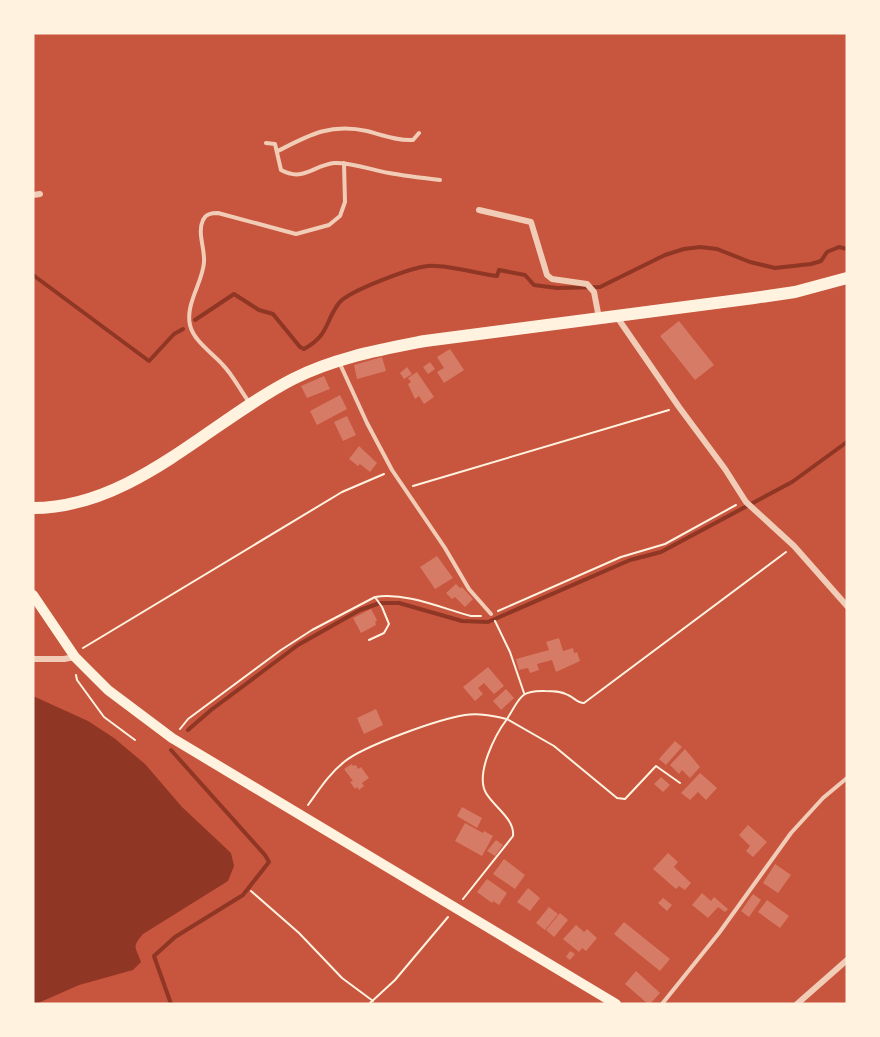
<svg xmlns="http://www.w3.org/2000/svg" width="880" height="1037" viewBox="0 0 880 1037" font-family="Montserrat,sans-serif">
<rect width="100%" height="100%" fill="#c8553d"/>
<path fill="#8f3625" d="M 33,696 L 88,721 L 114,738 L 145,764 L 182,807 L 231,853 L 234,866 L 228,881 L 143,934 C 131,948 136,947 141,962 L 133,970 L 79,985 L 36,1004 L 33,1004 Z"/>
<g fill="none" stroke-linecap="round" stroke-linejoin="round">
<path stroke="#8f3625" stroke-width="4" d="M 33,275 L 149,361 L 174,334 L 183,329
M 195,320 L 234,294 L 259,310 L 273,314 L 300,347 L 304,349 C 330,334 324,323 339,303 C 348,291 413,267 428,266 C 444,264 480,274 497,276 L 499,270 L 525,275 L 534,285 L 557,288 L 600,287 L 665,255 L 684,249 L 700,247 L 717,249 L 750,262 L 775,268 L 811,264 L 821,261 L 827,252 L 839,247 L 847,249
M 188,730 L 211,710 L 298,645 L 360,610 L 380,603 L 399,603 L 462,621 L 488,622 L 630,560 L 661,552 L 792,482 L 847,442
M 171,1004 L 154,956 L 175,937 L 243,895 L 269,862 L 265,855 L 171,750"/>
</g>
<path fill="#d67c66" d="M 679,321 L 714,365 L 695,380 L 660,336 Z
M 450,349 L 464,370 L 444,383 L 437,372 L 444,368 L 437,357 Z
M 382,357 L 386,371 L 357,379 L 354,365 Z
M 430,362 L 435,369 L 428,374 L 423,367 Z
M 407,367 L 412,374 L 404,379 L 400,373 Z
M 417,372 L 434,397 L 424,404 L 419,396 L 415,399 L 408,384 L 411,382 L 408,378 Z
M 324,376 L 330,389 L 307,398 L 301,386 Z
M 340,395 L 347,409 L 317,425 L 310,411 Z
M 347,416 L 356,435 L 343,441 L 334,422 Z
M 359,446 L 377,463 L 370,472 L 360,464 L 358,466 L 349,459 Z
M 437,556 L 453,578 L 435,589 L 420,567 Z
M 456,584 L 460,588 L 462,587 L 473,599 L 465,607 L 455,597 L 452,599 L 446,593 Z
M 371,609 L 377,620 L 375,622 L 376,625 L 361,633 L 353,618 Z
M 559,638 L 563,651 L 573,648 L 574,653 L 577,652 L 580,661 L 556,672 L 552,660 L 537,664 L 539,670 L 530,673 L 528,668 L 519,670 L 516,659 L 549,650 L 546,642 Z
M 488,667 L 504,686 L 494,694 L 484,683 L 478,688 L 483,694 L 475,701 L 463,687 Z
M 506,689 L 514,698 L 501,710 L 493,701 Z
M 376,709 L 383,725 L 364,734 L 357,718 Z
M 675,741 L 682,747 L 666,765 L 659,759 Z
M 685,749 L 700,767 L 690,778 L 682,770 L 679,774 L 670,765 Z
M 352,764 L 353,766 L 356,765 L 358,769 L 361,767 L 369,778 L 362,783 L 364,786 L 359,790 L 357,787 L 355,789 L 350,782 L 353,781 L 344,769 Z
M 700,773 L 717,788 L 706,800 L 698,792 L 690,800 L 681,793 Z
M 661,777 L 670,785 L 663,792 L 654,784 Z
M 462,807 L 482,818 L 477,828 L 457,816 Z
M 465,823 L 483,833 L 484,831 L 493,836 L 482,856 L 455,841 Z
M 748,825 L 767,842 L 753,857 L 746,851 L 750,846 L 739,835 Z
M 496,840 L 503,845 L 495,856 L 487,851 Z
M 668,853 L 678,862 L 674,867 L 691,883 L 685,890 L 679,886 L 676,889 L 653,869 Z
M 504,859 L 525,875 L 515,889 L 493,874 Z
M 775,864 L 791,875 L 778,893 L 763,883 Z
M 487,879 L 507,893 L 499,905 L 493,901 L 492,903 L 477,892 Z
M 528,888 L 540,898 L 530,911 L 517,902 Z
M 702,893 L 711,901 L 714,897 L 728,909 L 725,912 L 718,907 L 708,918 L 692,905 Z
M 753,894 L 761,900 L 749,917 L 741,911 Z
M 663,898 L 672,905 L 667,911 L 658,903 Z
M 767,900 L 789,916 L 780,928 L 758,912 Z
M 549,907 L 558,914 L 545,930 L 536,923 Z
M 560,913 L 568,920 L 554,937 L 546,930 Z
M 624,922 L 670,959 L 660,971 L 614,934 Z
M 576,925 L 584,932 L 587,929 L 597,938 L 586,951 L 582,948 L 579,952 L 563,939 Z
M 570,951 L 575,954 L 570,960 L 566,957 Z
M 636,971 L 660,993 L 650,1004 L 648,1004 L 625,984 Z"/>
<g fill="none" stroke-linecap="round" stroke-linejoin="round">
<path stroke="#fff3e0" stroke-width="2" d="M 413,486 L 669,410
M 498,611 L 621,557 L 665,544 L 736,505
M 495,621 L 510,652 L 524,693
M 369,640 L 384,633 L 389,624 L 382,607 L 375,597
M 83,648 L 342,492 L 384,474
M 76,675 L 77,680 L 104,717 L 135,740
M 180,729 L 188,719 L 281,650 L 312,630 L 375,597 C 406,592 441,608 471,616 L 481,616
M 308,805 C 319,790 329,774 344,762 C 363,746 439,719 465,715 C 480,713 493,716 507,719 C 520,699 519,690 545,691 C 553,691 561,691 568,695 C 575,698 577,703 584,703 L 786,552
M 251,891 L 299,933 L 342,978 L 373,1001
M 463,899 L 513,836 C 515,819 494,807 486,793 C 475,774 495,735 507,719 L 554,746 L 617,798 L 625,799 L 656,766 L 680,783
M 369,1004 L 395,980 L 448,917"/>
<path stroke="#f1ccb7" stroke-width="4" d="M 266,143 L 275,144 L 281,170 C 303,182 312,166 334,163 C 352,162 371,170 389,173 C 406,176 423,178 440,180
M 278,151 C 309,135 330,123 367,131 C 382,135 398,141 413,140 L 419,133
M 340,364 L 367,423 L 392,470 L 445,548 L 469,589 L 491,614
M 249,402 C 240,390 233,375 222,364 C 212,353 193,340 190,325 C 185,304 203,282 204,262 C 205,248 197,233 203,220 C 206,214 211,213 218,213 L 296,234 L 329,225 L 340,216 L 345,202 L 344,163
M 662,1004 L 719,933 L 791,833 L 823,798 L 847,778"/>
<path stroke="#f1ccb7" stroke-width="6" d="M 33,195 L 40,194
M 479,210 L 531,222 L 547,275 L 552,279 L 587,284 L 594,292 L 599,318
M 617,317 L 679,407 L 725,469 L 746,502 L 794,546 L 847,606
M 33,659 L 64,659 L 75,657
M 797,1004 L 847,960"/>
<path stroke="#fff3e0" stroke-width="10" d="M 33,595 L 75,657 L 108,690 L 172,738 L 616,1004"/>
<path stroke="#fff3e0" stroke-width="12" d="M 33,508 C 132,508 209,422 293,379 C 334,358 379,350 425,341 L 754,298 L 795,292 L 847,278"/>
</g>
<rect width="880" height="1037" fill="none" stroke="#fff3e0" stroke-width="69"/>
</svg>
